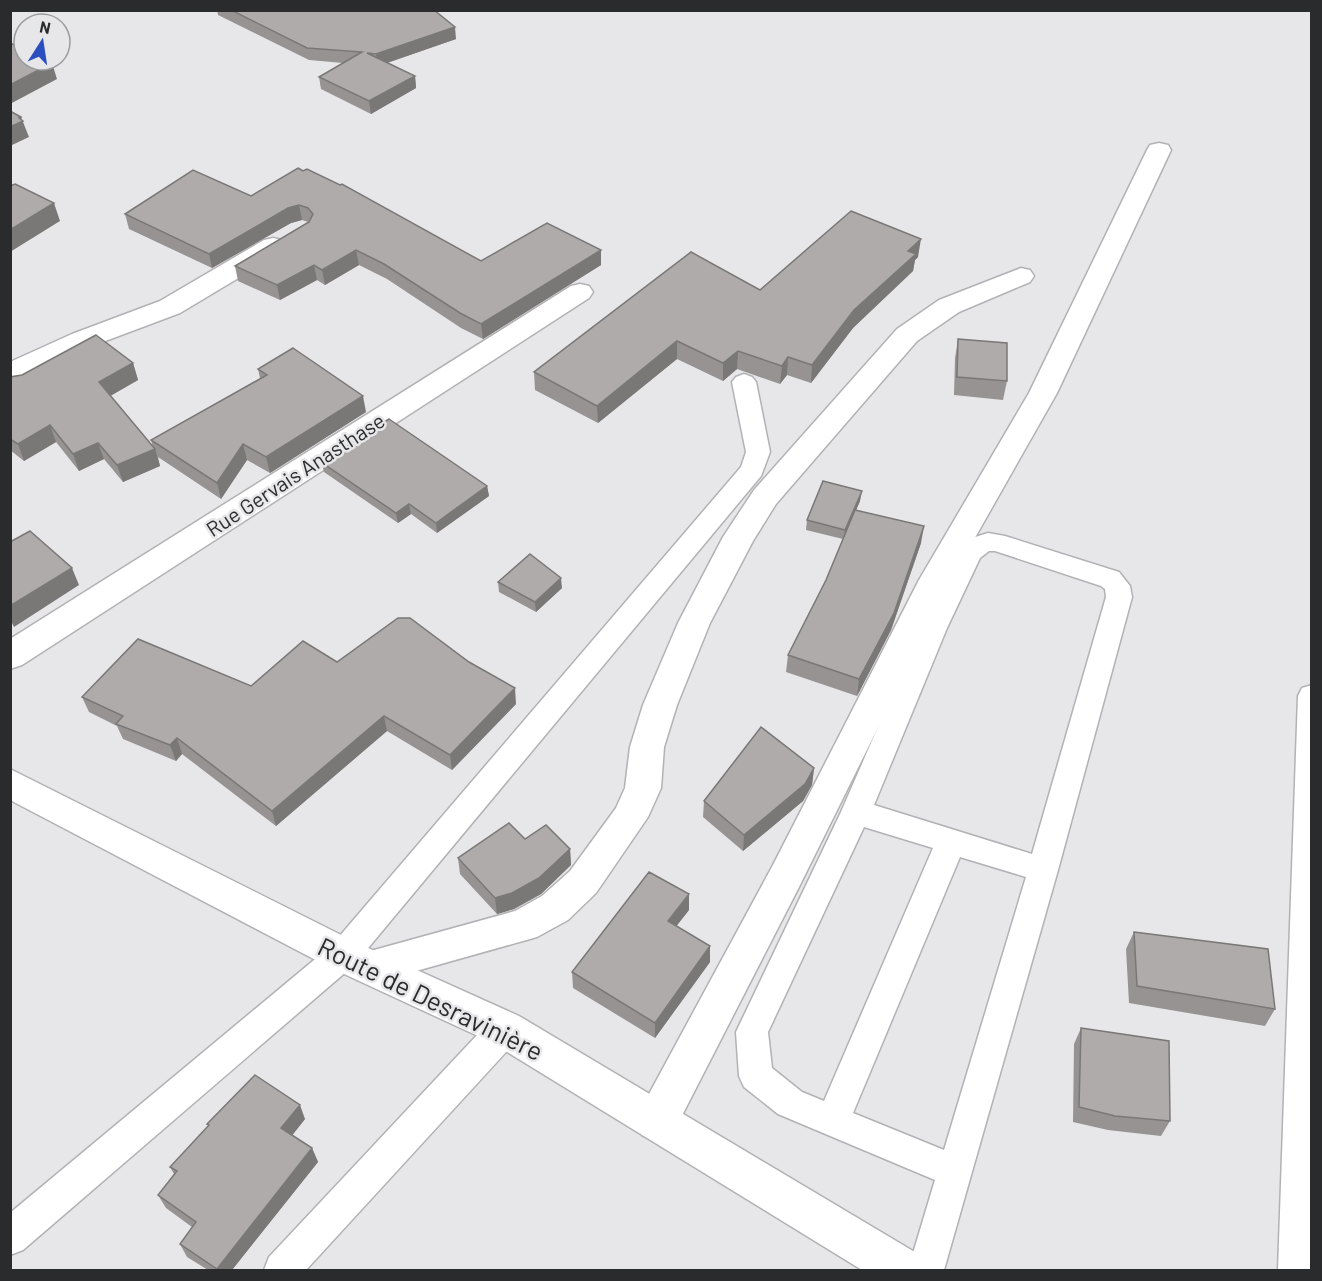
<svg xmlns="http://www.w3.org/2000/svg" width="1322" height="1281" viewBox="0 0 1322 1281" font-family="Barlow,sans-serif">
<rect width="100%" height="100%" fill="#e7e7ea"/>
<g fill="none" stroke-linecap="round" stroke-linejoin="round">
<g stroke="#b2b2b5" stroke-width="3">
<path id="service" d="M 744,374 L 752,377 L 756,382 L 770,452 L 761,476 L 354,965 L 23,1250 L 10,1255 L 10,1213 L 332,945 L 741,467 L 746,452 L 732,382 L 736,377 Z
M 988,533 L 1005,536 L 1119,572 L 1130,586 L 1132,597 L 1058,870 L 944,1270 L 908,1270 L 935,1180 L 778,1114 L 744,1087 L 739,1076 L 736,1032 L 841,812 L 921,628 L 957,553 L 969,539 ZM 989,551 L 995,551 L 1101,586 L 1105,589 L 1106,597 L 1032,854 L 874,805 L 947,628 L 980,558 ZM 864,827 L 933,848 L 824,1101 L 802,1092 L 772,1068 L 768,1032 ZM 960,857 L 1026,877 L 944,1150 L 853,1113 Z
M 1312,685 L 1312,1270 L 1278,1270 L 1298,696 L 1302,688 Z
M 505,1014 L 517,1018 L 521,1029 L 517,1040 L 306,1270 L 264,1270 L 269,1257 L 493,1018 Z"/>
</g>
<g stroke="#b2b2b5" stroke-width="3">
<path id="minor" d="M 1159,143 L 1168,145 L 1171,150 L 1057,393 L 951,580 L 799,887 L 672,1135 L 657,1141 L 642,1135 L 636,1121 L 642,1107 L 773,865 L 919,580 L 1029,393 L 1147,150 L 1150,145 Z
M 273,238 L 282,240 L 286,246 L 282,252 L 180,313 L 92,346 L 10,382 L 10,362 L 72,334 L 160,301 L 264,240 Z
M 1021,268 L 1030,270 L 1034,276 L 1030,282 L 959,312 L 917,341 L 776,504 L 753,541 L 710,623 L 677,705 L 664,747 L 661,788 L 648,817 L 596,893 L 568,920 L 537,937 L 370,984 L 356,979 L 351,967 L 356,955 L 515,911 L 542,896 L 570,871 L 616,808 L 625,788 L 630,747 L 643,705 L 678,623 L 723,537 L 754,490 L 897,329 L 939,300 Z
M 580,284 L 589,286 L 593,292 L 589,298 L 22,665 L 10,669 L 10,639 L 571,286 Z"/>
</g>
<g stroke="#b2b2b5" stroke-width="3">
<path id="tertiary" d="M 10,769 L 357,943 L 519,1016 L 918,1254 L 924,1270 L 862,1270 L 491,1042 L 329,967 L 10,800 Z"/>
</g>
<use href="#service" fill="#fff" fill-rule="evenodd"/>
<use href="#minor" fill="#fff" fill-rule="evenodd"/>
<use href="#tertiary" fill="#fff" fill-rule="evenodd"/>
</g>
<path fill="#969392" d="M 217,10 L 434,10 L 456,39 L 387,63 L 415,76 L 416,88 L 371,114 L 321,89 L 319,77 L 343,63 L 309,60 L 218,15 Z
M 298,168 L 481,261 L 601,265 L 483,339 L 461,328 L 387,279 L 359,265 L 325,285 L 317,280 L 280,300 L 238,281 L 235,266 L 308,222 L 302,220 L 291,223 L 212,268 L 129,229 L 125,214 L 251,196 Z
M 918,257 L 915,260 L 913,271 L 853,328 L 811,383 L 787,375 L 780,384 L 737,369 L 723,381 L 677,359 L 598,423 L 535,390 L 534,372 L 760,290 Z
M 958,339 L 1007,381 L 1003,400 L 954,395 L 955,358 Z
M 133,363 L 138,380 L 110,396 L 153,447 L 151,440 L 260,378 L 258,369 L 366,412 L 270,473 L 247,460 L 221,499 L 158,457 L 160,466 L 123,482 L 104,459 L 79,471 L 56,442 L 24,461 L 10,450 L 10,377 Z
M 321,462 L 487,486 L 489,496 L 437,533 L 411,514 L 398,523 L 324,472 Z
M 860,501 L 856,510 L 921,543 L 891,630 L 857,696 L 786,672 L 788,655 L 826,580 L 843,539 L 806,530 L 807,520 Z
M 498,582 L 562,588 L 536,612 L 499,592 Z
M 337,662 L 516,704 L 452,770 L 387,731 L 276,826 L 182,754 L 176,761 L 123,739 L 117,726 L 89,712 L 82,697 L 251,686 Z
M 814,768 L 812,785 L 803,801 L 743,851 L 703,817 L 704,801 Z
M 525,839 L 570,849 L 571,865 L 541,894 L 514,909 L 497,914 L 460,874 L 458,858 Z
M 689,910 L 676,926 L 710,946 L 710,962 L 655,1038 L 573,988 L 572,972 Z
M 1134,932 L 1275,1009 L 1265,1026 L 1129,1003 L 1126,949 Z
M 1081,1028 L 1170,1121 L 1161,1136 L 1108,1130 L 1073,1122 L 1074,1044 Z
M 305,1119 L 292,1135 L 312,1148 L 318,1162 L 232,1270 L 208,1270 L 187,1257 L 180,1244 L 192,1227 L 166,1208 L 158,1195 L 174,1174 L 170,1167 L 208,1126 L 207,1124 Z"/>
<path fill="#7a7877" d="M 455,27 L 456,39 L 378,66 L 376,54 Z
M 52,63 L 57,79 L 10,104 L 10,85 Z
M 415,76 L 416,88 L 371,114 L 369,101 Z
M 21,117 L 29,137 L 10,146 L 10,127 Z
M 54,203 L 60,221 L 10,252 L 10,230 Z
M 299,205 L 302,220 L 291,223 L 212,268 L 209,254 L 288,208 Z
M 921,239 L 918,257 L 915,260 L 913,271 L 853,328 L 811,383 L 812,365 L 854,310 L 908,251 Z
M 356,250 L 359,265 L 325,285 L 322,270 Z
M 601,250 L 601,265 L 483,339 L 481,324 Z
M 314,265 L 317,280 L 280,300 L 277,285 Z
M 677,341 L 677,359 L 598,423 L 597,406 Z
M 738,351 L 737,369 L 723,381 L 723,363 Z
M 788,357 L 787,375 L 780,384 L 782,366 Z
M 133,363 L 138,380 L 105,399 L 99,382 Z
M 363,396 L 366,412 L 270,473 L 266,457 Z
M 50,425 L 56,442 L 24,461 L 18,444 Z
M 98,443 L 104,459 L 79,471 L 73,454 Z
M 243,444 L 247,460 L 221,499 L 217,483 Z
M 155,449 L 160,466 L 123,482 L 117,465 Z
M 487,486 L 489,496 L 437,533 L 436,523 Z
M 862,491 L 860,501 L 844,539 L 845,530 Z
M 409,504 L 411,514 L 398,523 L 396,513 Z
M 924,526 L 921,543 L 891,630 L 857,696 L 859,679 Z
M 72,568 L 79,585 L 14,627 L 10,619 L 10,606 Z
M 561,578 L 562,588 L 536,612 L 535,602 Z
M 515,688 L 516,704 L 452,770 L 450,755 Z
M 384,716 L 387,731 L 276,826 L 272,811 Z
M 177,738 L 182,754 L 176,761 L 170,745 Z
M 814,768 L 812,785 L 803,801 L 743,851 L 744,835 Z
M 570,849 L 571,865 L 541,894 L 514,909 L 497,914 L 495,898 Z
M 689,894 L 689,910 L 668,937 L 668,921 Z
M 710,946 L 710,962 L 655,1038 L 655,1023 Z
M 300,1105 L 305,1119 L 287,1142 L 281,1128 Z
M 312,1148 L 318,1162 L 232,1270 L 217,1270 L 217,1269 Z"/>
<path fill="#aeabaa" stroke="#7a7877" stroke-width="1.5" d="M 231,10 L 434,10 L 455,27 L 376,54 L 367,53 L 415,76 L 369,101 L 319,77 L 362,52 L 307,48 Z
M 10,43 L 24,49 L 24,60 L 46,60 L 52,63 L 10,85 Z
M 10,111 L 21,117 L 19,118 L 23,121 L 10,127 Z
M 298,168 L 303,171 L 307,169 L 340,185 L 342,184 L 481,261 L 547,223 L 601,250 L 481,324 L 460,313 L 384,264 L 356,250 L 322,270 L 314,265 L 277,285 L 235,266 L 309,222 L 313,214 L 308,208 L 299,205 L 288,208 L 209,254 L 125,214 L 193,170 L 251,196 Z
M 15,184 L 54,203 L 10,230 L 10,186 Z
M 851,211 L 921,239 L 908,251 L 916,254 L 854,310 L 812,365 L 788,357 L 782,366 L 738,351 L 723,363 L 677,341 L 597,406 L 534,372 L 691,252 L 760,290 Z
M 96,335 L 133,363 L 99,382 L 155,449 L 117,465 L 98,443 L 73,454 L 50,425 L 18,444 L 10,439 L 10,377 L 22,375 Z
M 958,339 L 1007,343 L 1007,381 L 957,377 Z
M 293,348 L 363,396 L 266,457 L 243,444 L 217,483 L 151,440 L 267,375 L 258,369 Z
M 389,419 L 487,486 L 436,523 L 409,504 L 396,513 L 321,462 Z
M 823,481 L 862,491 L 845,530 L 807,520 Z
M 855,510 L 924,526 L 894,613 L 859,679 L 788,655 L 826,580 Z
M 30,531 L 72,568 L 10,606 L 10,542 Z
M 530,554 L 561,578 L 535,602 L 498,582 Z
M 398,618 L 410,618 L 469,662 L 515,688 L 450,755 L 384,716 L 272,811 L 177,738 L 170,745 L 116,724 L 123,716 L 82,697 L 138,639 L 251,686 L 303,641 L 337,662 Z
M 761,727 L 814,768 L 805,784 L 744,835 L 704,801 Z
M 509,823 L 525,839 L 546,825 L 570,849 L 539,878 L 512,893 L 495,898 L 458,858 Z
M 649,872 L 689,894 L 668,921 L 710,946 L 655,1023 L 572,972 Z
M 1134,932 L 1268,949 L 1275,1009 L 1137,986 Z
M 1081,1028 L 1169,1041 L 1170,1121 L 1115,1116 L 1079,1107 Z
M 255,1075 L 300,1105 L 281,1128 L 312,1148 L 217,1269 L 180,1244 L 196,1222 L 158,1195 L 177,1171 L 170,1167 L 209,1125 L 207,1124 Z"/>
<g text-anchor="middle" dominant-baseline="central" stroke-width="5" stroke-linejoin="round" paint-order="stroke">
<g font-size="21" fill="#2a2b2c" stroke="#e7e7ea">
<text transform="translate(295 474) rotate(-33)">Rue Gervais Anasthase</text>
</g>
<g font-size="26" fill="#2a2b2c" stroke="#e7e7ea">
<text transform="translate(431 998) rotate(26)">Route de Desravinière</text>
</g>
</g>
<rect width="1322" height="1281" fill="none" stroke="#2a2b2c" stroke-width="24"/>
<g transform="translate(42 42) rotate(12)"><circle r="28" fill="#e7e7ea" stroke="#9b9c9e" stroke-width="1.5"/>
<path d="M0-4.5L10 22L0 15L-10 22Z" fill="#2c4fbf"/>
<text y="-9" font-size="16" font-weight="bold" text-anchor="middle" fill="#2a2b2c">N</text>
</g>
</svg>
